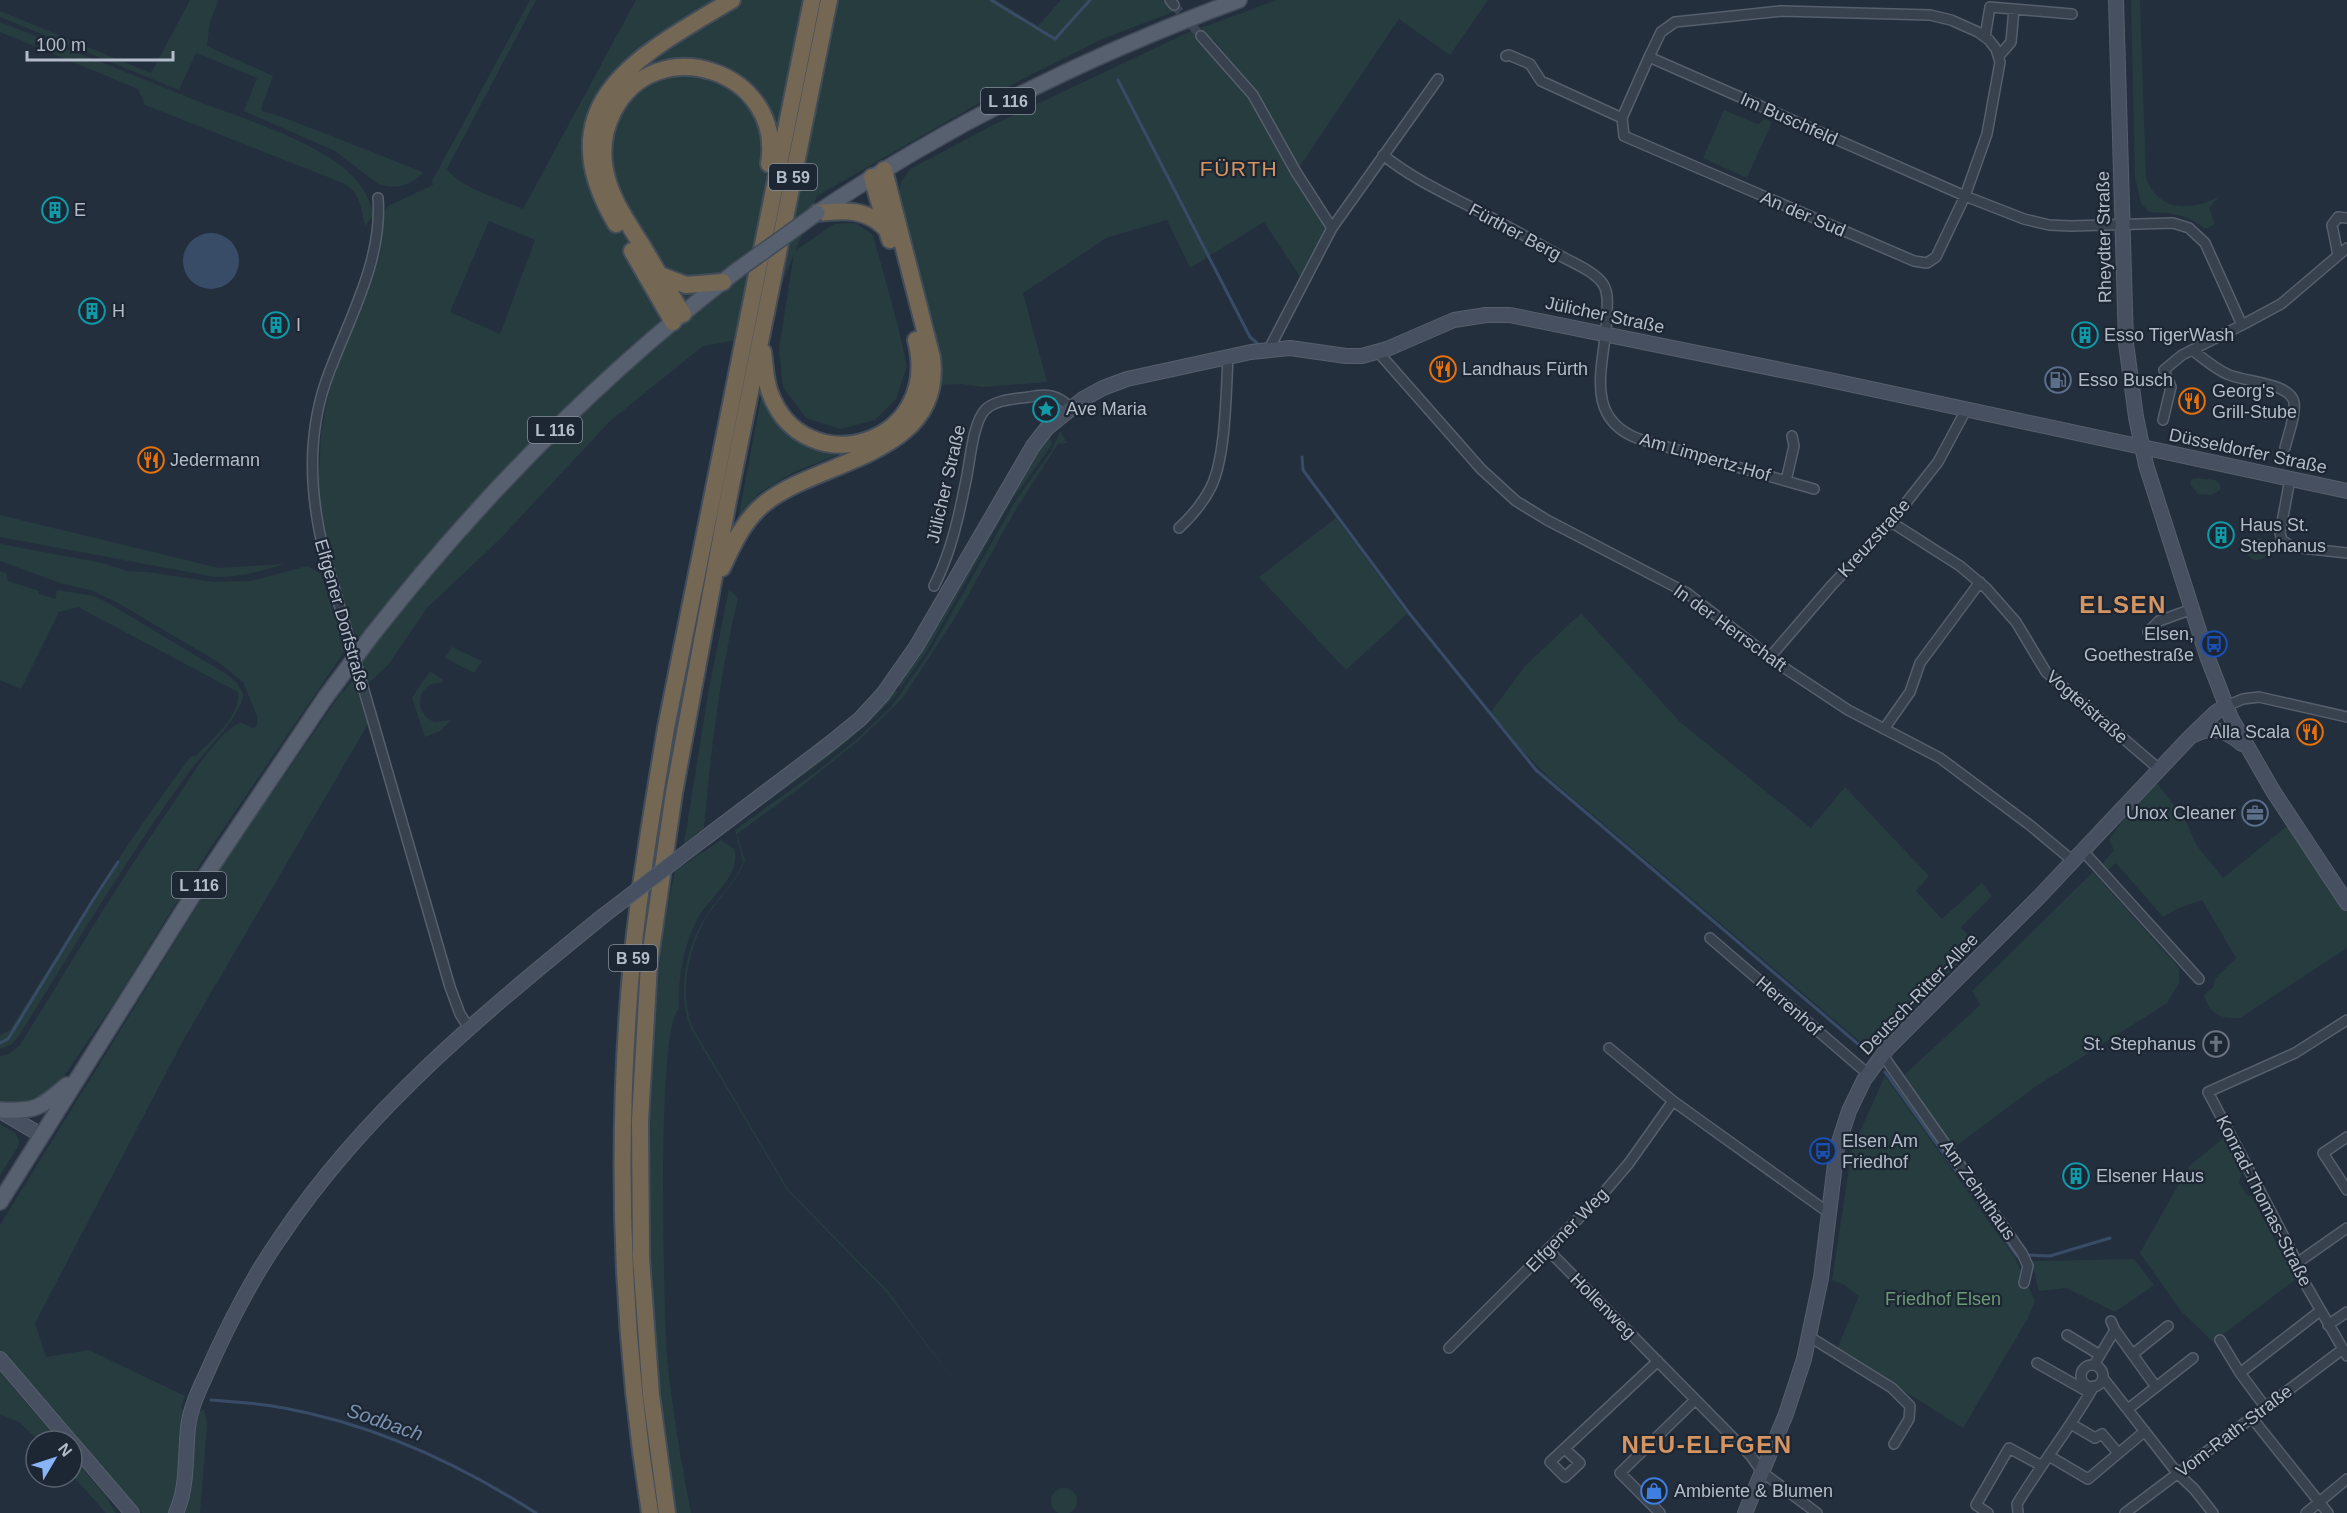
<svg xmlns="http://www.w3.org/2000/svg" width="2347" height="1513" viewBox="0 0 2347 1513" font-family="Helvetica,sans-serif">
<rect width="100%" height="100%" fill="#242f3e"/>
<path fill="#263c3f" fill-rule="evenodd" d="M 190,0 L 219,0 L 210,21 L 207,46 L 273,76 L 261,109 L 262,111 L 285,118 L 423,172 L 422,174 C 409,186 395,190 378,184 L 335,151 L 244,111 L 257,78 L 196,53 L 179,90 L 0,17 L 0,11 L 151,73 Z
M 530,0 L 536,0 L 447,169 C 459,187 502,200 523,209 L 636,0 L 996,0 L 1038,26 L 1061,0 L 1162,0 L 1178,10 L 1100,40 L 1009,86 L 817,196 L 796,250 L 834,224 L 856,223 L 873,235 L 898,326 L 907,366 L 896,399 L 875,420 L 840,429 L 806,418 L 783,387 L 779,348 L 794,254 L 761,336 L 703,346 L 610,421 L 500,539 L 427,608 L 388,665 L 368,684 L 371,719 L 184,1039 L 35,1323 L 46,1357 L 89,1350 L 185,1396 L 181,1408 L 186,1411 L 176,1494 L 168,1513 L 142,1513 L 78,1443 L 0,1350 L 0,1225 L 218,872 L 343,690 L 344,691 L 356,676 L 318,498 L 321,433 L 330,386 L 380,253 L 383,213 L 388,206 L 433,185 L 432,181 ZM 489,221 L 535,240 L 500,334 L 450,312 Z
M 1277,0 L 1488,0 L 1450,55 L 1399,19 L 1298,169 L 1257,92 L 1213,39 L 1203,44 L 1254,103 L 1300,187 L 1327,230 L 1301,278 L 1264,222 L 1190,268 L 1167,220 L 1106,238 L 1023,293 L 1047,382 L 983,387 L 962,384 L 939,385 L 899,194 L 901,182 L 910,169 L 993,125 L 1187,33 Z
M 2131,0 L 2140,0 L 2146,178 C 2159,213 2192,211 2220,196 L 2209,208 L 2215,224 L 2205,229 C 2188,214 2171,213 2149,212 L 2141,203 L 2135,177 Z
M 0,22 C 67,48 133,75 200,102 C 242,118 288,132 327,156 C 349,169 368,188 374,215 L 365,226 C 361,208 360,192 343,183 L 145,105 L 138,89 L 0,32 Z
M 1724,110 L 1758,124 L 1765,119 L 1772,122 L 1747,178 L 1703,158 Z
M 762,393 L 776,419 L 805,443 L 845,452 L 794,472 L 759,493 L 738,519 Z
M 1060,431 L 1067,443 L 1058,444 L 1015,511 L 958,613 L 902,699 L 858,741 L 801,787 L 737,834 L 745,861 C 736,883 718,898 706,918 C 688,949 678,997 694,1030 L 788,1189 L 888,1291 L 958,1386 L 887,1293 L 787,1190 L 693,1032 C 675,998 685,948 706,916 C 717,897 736,883 743,862 L 735,830 L 820,769 L 856,740 L 891,707 L 929,653 L 1016,500 L 1052,450 Z
M 1048,437 L 1052,442 L 1051,446 L 1015,496 L 1010,494 Z
M 2197,478 L 2215,480 L 2220,485 L 2220,490 L 2211,495 L 2198,494 L 2190,484 L 2192,479 Z
M 1008,498 L 1012,500 L 926,652 L 901,687 L 897,684 Z
M 0,515 L 219,568 L 284,564 C 260,572 240,577 215,577 L 0,537 Z
M 1336,518 L 1407,614 L 1346,670 L 1259,577 Z
M2246 549a11 11 0 1 1 22 0a11 11 0 1 1-22 0Z
M 0,544 L 103,563 L 127,571 L 147,572 L 213,582 L 250,581 L 308,566 L 321,574 L 346,649 L 209,850 L 116,1000 L 56,1088 L 38,1104 L 0,1103 L 0,1056 L 9,1054 L 20,1045 C 71,963 119,881 174,802 C 192,776 212,739 240,722 L 253,728 L 257,725 L 257,716 L 243,682 L 218,662 L 118,603 L 91,590 L 63,584 L 0,561 Z
M 0,571 L 6,573 L 8,581 L 39,591 L 39,594 L 55,599 L 57,590 L 94,596 L 108,603 L 228,675 L 237,683 L 243,694 C 243,715 203,753 189,772 C 128,856 75,946 20,1034 L 12,1044 L 0,1049 L 0,1035 L 10,1030 C 68,937 125,844 191,756 L 197,755 C 212,739 241,716 238,692 L 78,607 L 59,612 L 21,689 L 0,680 Z
M 729,589 L 738,598 C 720,674 711,750 704,828 L 684,844 L 708,694 Z
M 1581,613 L 1680,722 L 1811,828 L 1845,787 L 1929,876 L 1916,891 L 1942,919 L 1982,883 L 1992,896 L 1961,927 L 1976,945 L 1871,1051 L 1548,777 L 1519,747 L 1491,712 L 1525,666 Z
M 452,647 L 482,661 L 474,673 L 445,658 Z
M 430,671 L 443,680 L 442,683 C 417,681 412,712 434,722 L 451,720 L 440,731 L 425,737 L 412,698 Z
M 894,689 L 898,692 C 852,746 792,782 736,825 L 738,820 Z
M 2153,778 L 2185,819 L 2197,846 L 2223,878 L 2291,823 L 2347,908 L 2347,948 L 2240,1018 C 2220,1019 2210,1014 2204,995 L 2213,987 L 2215,979 L 2236,958 L 2202,900 C 2186,906 2178,907 2163,917 L 2116,863 L 2108,870 L 2102,864 L 2114,850 L 2109,840 Z
M 721,840 L 734,849 C 742,873 713,895 701,913 C 696,921 692,930 689,939 C 681,960 678,987 679,1009 C 656,1025 664,1314 667,1356 C 672,1408 681,1461 691,1513 L 677,1513 C 650,1355 643,1192 654,1033 C 658,978 662,925 675,871 Z
M 2093,872 L 2179,968 L 2179,983 L 2167,1003 L 2035,1087 L 1952,1149 L 1901,1078 L 1980,1005 L 1972,991 Z
M 1885,1076 L 2015,1258 L 2035,1301 L 2028,1318 L 1963,1428 L 1837,1349 L 1859,1296 L 1843,1284 L 1832,1280 L 1852,1149 Z
M 0,1124 L 15,1133 L 19,1140 L 18,1147 L 0,1175 Z
M 2225,1137 L 2242,1170 L 2239,1183 L 2247,1195 L 2251,1196 L 2296,1279 L 2213,1342 L 2181,1311 L 2140,1253 L 2189,1166 Z
M 2134,1259 L 2154,1285 L 2115,1312 L 2066,1288 L 2039,1291 L 2032,1261 Z
M 0,1372 L 59,1441 L 39,1441 L 19,1422 L 0,1415 Z
M 203,1409 L 206,1416 L 207,1427 L 200,1513 L 185,1513 C 193,1481 191,1447 196,1414 Z
M 72,1457 L 105,1495 L 116,1513 L 106,1513 L 72,1475 Z
M1051 1501a13 13 0 1 1 26 0a13 13 0 1 1-26 0Z"/>
<path fill="#394c67" d="M183 261a28 28 0 1 1 56 0a28 28 0 1 1-56 0Z"/>
<g fill="none" stroke-linecap="round" stroke-linejoin="round">
<path stroke="#394c67" stroke-width="3" d="M 991,0 L 1055,39 L 1090,0
M 1118,80 L 1250,337 L 1257,343
M 1302,457 L 1303,470 L 1409,613 L 1536,770 L 1865,1050
M 0,1043 L 8,1039 L 93,900 L 118,862
M 1885,1072 L 2017,1256
M 2027,1255 L 2050,1256 L 2110,1238
M 211,1400 C 235,1402 260,1403 284,1408 C 376,1425 458,1463 536,1513"/>
<path stroke="#3a4453" stroke-width="9" stroke-dasharray="9 4.5" stroke-linecap="butt" d="M 1174,5 L 1201,36"/>
<g stroke="#565f6c" stroke-width="12">
<path id="street" d="M 1170,0 L 1174,5
M 1201,36 L 1253,95 L 1296,172 L 1332,228 L 1269,349
M 1985,37 L 1990,7 L 2072,14
M 1506,56 L 1509,55 L 1530,64 L 1541,81 L 1622,118 L 1649,57 L 1965,196 L 2024,219 L 2049,225 L 2071,226 L 2173,223 L 2189,228 L 2205,243 L 2242,325 L 2182,355 L 2164,370 L 2171,387 L 2163,420
M 1999,56 L 2011,42 L 2014,9
M 1622,118 L 1624,136 L 1914,261 L 1927,263 L 1936,257 L 1965,196 L 1987,134 L 2000,62 L 1996,49 L 1989,40 L 1978,32 L 1951,20 L 1930,15 L 1781,11 L 1675,22 L 1661,32 L 1649,57
M 1383,155 C 1410,177 1442,192 1473,208 C 1500,222 1527,237 1553,252 C 1567,260 1595,271 1603,284 C 1609,293 1607,305 1607,315 C 1606,361 1580,417 1639,439 L 1814,489
M 378,198 C 383,262 347,322 326,381 C 306,439 310,498 325,556 L 450,987 L 460,1014 L 469,1028
M 1332,228 L 1438,79
M 2338,255 L 2332,225 L 2338,217 L 2347,218
M 2242,325 L 2281,304 L 2347,248
M 2192,350 C 2203,358 2214,368 2227,374 C 2243,382 2289,382 2294,402 C 2296,415 2288,435 2285,448
M 1378,352 L 1481,469 L 1516,501 L 1547,520 L 1687,593 L 1780,665 L 1848,710 L 1940,758 L 2031,826 L 2073,861
M 2290,479 L 2280,533 L 2282,540 L 2292,547 L 2347,553
M 1786,481 L 1794,446 L 1792,436
M 1891,522 L 1960,566 L 1986,588 L 2016,622 L 2046,672 L 2159,769
M 1179,528 C 1192,516 1203,503 1211,487 C 1226,457 1226,392 1228,357
M 934,586 C 950,555 958,520 965,485 C 970,465 972,424 985,410 C 996,399 1016,399 1029,397 C 1047,393 1058,395 1071,408
M 2148,632 L 2159,621 L 2192,609
M 1770,657 L 1832,585 L 1891,522 L 1938,462 L 1966,410
M 2226,706 L 2243,699 L 2259,697 L 2347,717
M 1884,729 L 1910,692 L 1920,663 L 1980,582
M 2083,851 L 2199,979
M 1710,938 L 1868,1074
M 2347,1020 L 2295,1053 L 2208,1092 L 2293,1254 L 2302,1278 L 2347,1356
M 1609,1048 L 1673,1101 L 1829,1213
M 1882,1054 L 2022,1253 L 2028,1266 L 2024,1283
M 2347,1137 L 2323,1153 L 2347,1190
M 1548,1250 L 1751,1456 L 1762,1472 L 1817,1513
M 2297,1263 L 2347,1228
M 2111,1321 L 2115,1330 L 2156,1387
M 2328,1325 L 2347,1312
M 2067,1335 L 2100,1355
M 1810,1337 L 1892,1388 L 1910,1406 L 1909,1419 L 1894,1444
M 2220,1340 L 2240,1373 L 2266,1408
M 1449,1348 L 1601,1196 L 1629,1163 L 1673,1101
M 2133,1354 L 2168,1326
M 2037,1363 L 2090,1393
M 2094,1365 L 2115,1330
M2081 1376a11 11 0 1 1 22 0a11 11 0 1 1-22 0Z
M 2240,1373 L 2320,1311
M 2103,1378 L 2178,1474 L 2194,1489 L 2213,1513
M 2128,1409 L 2193,1358
M 2252,1418 L 2328,1513
M 2071,1424 L 2095,1438 L 2102,1434 L 2118,1453
M 1565,1449 L 1580,1463 L 1565,1477 L 1550,1462 L 1658,1361
M 2049,1456 L 2088,1479 L 2145,1431
M 1660,1513 L 1620,1473 L 1695,1400
M 1988,1513 L 1976,1505 L 2009,1448 L 2040,1465
M 2018,1513 L 2017,1504 C 2041,1464 2071,1427 2094,1386
M 2125,1513 L 2343,1349
M 2306,1513 L 2347,1479"/>
</g>
<g stroke="#565f6c" stroke-width="16">
<path id="secondary" d="M 2116,0 L 2126,343 L 2136,417 L 2146,465 L 2207,656 L 2231,718 L 2273,791 L 2347,903
M 2194,735 C 2213,725 2227,731 2242,744
M 705,838 L 828,745 L 860,719 L 883,694 L 916,647 L 1033,446 L 1047,428 L 1083,399 L 1103,388 L 1127,379 L 1251,352 L 1290,348 L 1346,356 L 1362,356 L 1387,349 L 1454,320 L 1486,315 L 1510,315 L 1811,376 L 2347,491
M 0,1111 L 41,1135
M 0,1359 L 70,1441
M 72,1443 L 132,1513
M 176,1513 C 188,1487 185,1456 188,1428 C 190,1410 197,1394 205,1377 C 226,1329 250,1281 280,1238 C 365,1110 485,1012 603,916
M 1745,1513 L 1786,1414 L 1804,1359 L 1821,1278 L 1837,1148 L 1849,1111 L 1864,1080 L 1887,1049 L 2037,899 L 2190,737 L 2216,712 L 2226,706"/>
</g>
<g stroke="#414a57" stroke-width="18">
<path id="primary" d="M 817,213 C 948,125 1091,54 1239,0
M 372,635 C 479,499 601,374 739,269
M 0,1110 C 36,1112 40,1108 67,1085
M 0,1202 L 200,884 L 325,698"/>
</g>
<g stroke="#434c59" stroke-width="20">
<path id="highway" d="M 872,177 L 890,240
M 817,213 C 845,210 868,208 888,231
M 616,224 C 544,102 640,55 732,0
M 632,251 L 673,322
M 660,275 L 686,285 L 723,282
M 683,314 C 669,292 656,269 643,247 C 628,223 610,198 605,170 C 601,150 604,130 613,112 C 655,28 785,71 769,164
M 763,352 C 765,366 765,380 770,393 C 804,485 943,446 916,340
M 722,568 C 733,544 744,520 765,503 C 820,459 944,456 932,358 L 884,170
M 650,1513 C 621,1331 615,1145 632,961 C 640,883 653,806 666,728 L 812,0
M 667,1513 L 651,1395 L 641,1258 L 640,1120 L 649,964 L 674,793 L 727,506 L 829,0"/>
</g>
<use href="#street" stroke="#38414e" stroke-width="9"/>
<use href="#secondary" stroke="#465061" stroke-width="14"/>
<use href="#primary" stroke="#56606e" stroke-width="15"/>
<use href="#highway" stroke="#746855" stroke-width="16"/>
<g stroke="#565f6c" stroke-width="16" stroke-linecap="butt">
<path id="secondary-bridge" d="M 603,916 L 705,838"/>
</g>
<g stroke="#414a57" stroke-width="18" stroke-linecap="butt">
<path id="primary-bridge" d="M 739,269 L 817,213
M 325,698 L 372,635"/>
</g>
<use href="#secondary-bridge" stroke="#465061" stroke-width="14"/>
<use href="#primary-bridge" stroke="#56606e" stroke-width="15"/>
</g>
<defs>
<g id="building-ring" transform="scale(1.35)"><circle r="9.5" fill="#1d2633" stroke="#0f9aa8" stroke-width="1.5"/><path d="M-4-6H4V6H1V3H-1V6H-4ZM-2.5-4.3h1.7v1.8h-1.7ZM.8-4.3h1.7v1.8H.8ZM-2.5-1h1.7V.8h-1.7ZM.8-1h1.7V.8H.8Z" fill="#0f9aa8"/></g>
<g id="restaurant-ring" transform="scale(1.35)"><circle r="9.5" fill="#1d2633" stroke="#e8710a" stroke-width="1.5"/><path d="M-5-6h1v4h1v-4h1v4h1v-4h1v5L-1.5 .5V6h-2V.5L-5-1ZM5-6V6H3V1.5H1.5Q1.5-4 5-6Z" fill="#e8710a"/></g>
<g id="fuel-ring" transform="scale(1.35)"><circle r="9.5" fill="#1d2633" stroke="#5c6f8a" stroke-width="1.5"/><path d="M-5.5-6h7V0h2V4h1.3V-2.5L3-4.5l.8-.8L6-3V5H2.5V1h-1V6h-7ZM-4.2-4.7v3.2H.2V-4.7Z" fill="#5c6f8a"/></g>
<g id="sight-ring" transform="scale(1.35)"><circle r="9.5" fill="#1d2633" stroke="#0f9aa8" stroke-width="1.5"/><path d="M0-6L1.8-2.2L6-1.7L2.9 1.2L3.7 5.4L0 3.3L-3.7 5.4L-2.9 1.2L-6-1.7L-1.8-2.2Z" fill="#0f9aa8"/></g>
<g id="bus-ring" transform="scale(1.35)"><circle r="9.5" fill="#1d2633" stroke="#1a4fb4" stroke-width="1.5"/><path d="M-5-6H5V4H4V6H2V4H-2V6H-4V4H-5ZM-3.5-4V0h7V-4ZM-3.5 1.2v1.5H-2V1.2ZM2 1.2v1.5H3.5V1.2Z" fill="#1a4fb4"/></g>
<g id="office-ring" transform="scale(1.35)"><circle r="9.5" fill="#1d2633" stroke="#5c6f8a" stroke-width="1.5"/><path d="M-6-3h4V-5.5h4V-3h4V5H-6ZM-1-4.5V-3h2v-1.5ZM-6 0V1H6V0Z" fill="#5c6f8a"/></g>
<g id="church-ring" transform="scale(1.35)"><circle r="9.5" fill="#1d2633" stroke="#6b7280" stroke-width="1.5"/><path d="M-1.2-6h2.4v3.5h3.3v2.4h-3.3V6h-2.4V-.1h-3.3v-2.4h3.3Z" fill="#6b7280"/></g>
<g id="shop-ring" transform="scale(1.35)"><circle r="9.5" fill="#1d2633" stroke="#3f7fe0" stroke-width="1.5"/><path d="M-5-2.5h2.3a2.7 3.5 0 0 1 5.4 0H5L5.5 6h-11ZM-1.5-2.5h3a1.5 2.3 0 0 0-3 0Z" fill="#3f7fe0"/></g>
</defs>
<g fill-rule="evenodd">
<use href="#building-ring" x="55" y="210"/>
<use href="#building-ring" x="92" y="311"/>
<use href="#building-ring" x="276" y="325"/>
<use href="#building-ring" x="2085" y="335"/>
<use href="#restaurant-ring" x="1443" y="369"/>
<use href="#fuel-ring" x="2058" y="380"/>
<use href="#restaurant-ring" x="2192" y="401"/>
<use href="#sight-ring" x="1046" y="409"/>
<use href="#restaurant-ring" x="151" y="460"/>
<use href="#building-ring" x="2221" y="535"/>
<use href="#bus-ring" x="2214" y="644"/>
<use href="#restaurant-ring" x="2310" y="732"/>
<use href="#office-ring" x="2255" y="813"/>
<use href="#church-ring" x="2216" y="1044"/>
<use href="#bus-ring" x="1823" y="1151"/>
<use href="#building-ring" x="2076" y="1176"/>
<use href="#shop-ring" x="1654" y="1491"/>
</g>
<g text-anchor="middle" dominant-baseline="central" stroke-width="4.5" stroke-linejoin="round" paint-order="stroke">
<g fill="#1d2633" stroke="#878f9c" stroke-width="1.5">
<rect x="981" y="88" width="54" height="26" rx="4.5"/>
<rect x="769" y="164" width="48" height="26" rx="4.5"/>
<rect x="528" y="417" width="54" height="26" rx="4.5"/>
<rect x="172" y="872" width="54" height="26" rx="4.5"/>
<rect x="609" y="945" width="48" height="26" rx="4.5"/>
</g>
<g font-size="16" font-weight="bold" fill="#b4bcc9">
<text x="1008" y="101">L 116</text>
<text x="793" y="177">B 59</text>
<text x="555" y="430">L 116</text>
<text x="199" y="885">L 116</text>
<text x="633" y="958">B 59</text>
</g>
<g font-size="18" fill="#b4bcc9" stroke="#1d2633">
<text transform="translate(1789 119) rotate(24)">Im Buschfeld</text>
<text transform="translate(1803 214) rotate(23)">An der Sud</text>
<text transform="translate(1515 232) rotate(28)">Fürther Berg</text>
<text transform="translate(2104 237) rotate(-91)">Rheydter Straße</text>
<text transform="translate(1605 315) rotate(12)">Jülicher Straße</text>
<text transform="translate(2248 451) rotate(12)">Düsseldorfer Straße</text>
<text transform="translate(1705 457) rotate(16)">Am Limpertz-Hof</text>
<text transform="translate(946 484) rotate(-77)">Jülicher Straße</text>
<text transform="translate(1874 538) rotate(-48)">Kreuzstraße</text>
<text transform="translate(342 615) rotate(74)">Elfgener Dorfstraße</text>
<text transform="translate(1730 628) rotate(36)">In der Herrschaft</text>
<text transform="translate(2087 707) rotate(41)">Vogteistraße</text>
<text transform="translate(1919 994) rotate(-46)">Deutsch-Ritter-Allee</text>
<text transform="translate(1789 1006) rotate(41)">Herrenhof</text>
<text transform="translate(1978 1190) rotate(55)">Am Zehnthaus</text>
<text transform="translate(2264 1201) rotate(63)">Konrad-Thomas-Straße</text>
<text transform="translate(1567 1230) rotate(-46)">Elfgener Weg</text>
<text transform="translate(1603 1306) rotate(45)">Hollenweg</text>
<text transform="translate(2234 1431) rotate(-37)">Vom-Rath-Straße</text>
</g>
<g font-size="18" fill="#b4bcc9" stroke="#1d2633" text-anchor="start">
<text x="74" y="210">E</text>
<text x="112" y="311">H</text>
<text x="296" y="325">I</text>
<text x="2104" y="335">Esso TigerWash</text>
<text x="1462" y="369">Landhaus Fürth</text>
<text x="2078" y="380">Esso Busch</text>
<text x="2212" y="391">Georg's<tspan x="2212" dy="21">Grill-Stube</tspan></text>
<text x="1066" y="409">Ave Maria</text>
<text x="170" y="460">Jedermann</text>
<text x="2240" y="525">Haus St.<tspan x="2240" dy="21">Stephanus</tspan></text>
<text x="2194" y="634" text-anchor="end">Elsen,<tspan x="2194" dy="21">Goethestraße</tspan></text>
<text x="2290" y="732" text-anchor="end">Alla Scala</text>
<text x="2236" y="813" text-anchor="end">Unox Cleaner</text>
<text x="2196" y="1044" text-anchor="end">St. Stephanus</text>
<text x="1842" y="1141">Elsen Am<tspan x="1842" dy="21">Friedhof</tspan></text>
<text x="2096" y="1176">Elsener Haus</text>
<text x="1674" y="1491">Ambiente &amp; Blumen</text>
</g>
<g font-size="18" fill="#6b9a76" stroke="#1d2633">
<text x="1943" y="1299">Friedhof Elsen</text>
</g>
<g font-size="20" font-style="italic" fill="#7c92b1" stroke="#1d2633">
<text transform="translate(385 1422) rotate(19)">Sodbach</text>
</g>
<g font-size="21" letter-spacing="1.5" fill="#d59563" stroke="#1d2633">
<text x="1239" y="168">FÜRTH</text>
</g>
<g font-size="24" font-weight="bold" letter-spacing="1.5" fill="#d59563" stroke="#1d2633">
<text x="2123" y="604">ELSEN</text>
<text x="1707" y="1444">NEU-ELFGEN</text>
</g>
</g>
<g transform="translate(54 1459) rotate(51)"><circle r="28" fill="#1d2633" stroke="#59626f" stroke-width="1.5"/>
<path d="M0-4.5L10 22L0 15L-10 22Z" fill="#8ab4f8"/>
<text y="-9" font-size="16" font-weight="bold" text-anchor="middle" fill="#b4bcc9">N</text>
</g>
<path d="M27 51v9h146v-9" fill="none" stroke="#b4bcc9" stroke-width="3"/>
<text x="36" y="51" font-size="18" fill="#b4bcc9" stroke="#1d2633" stroke-width="4.5" paint-order="stroke">100 m</text>
</svg>
